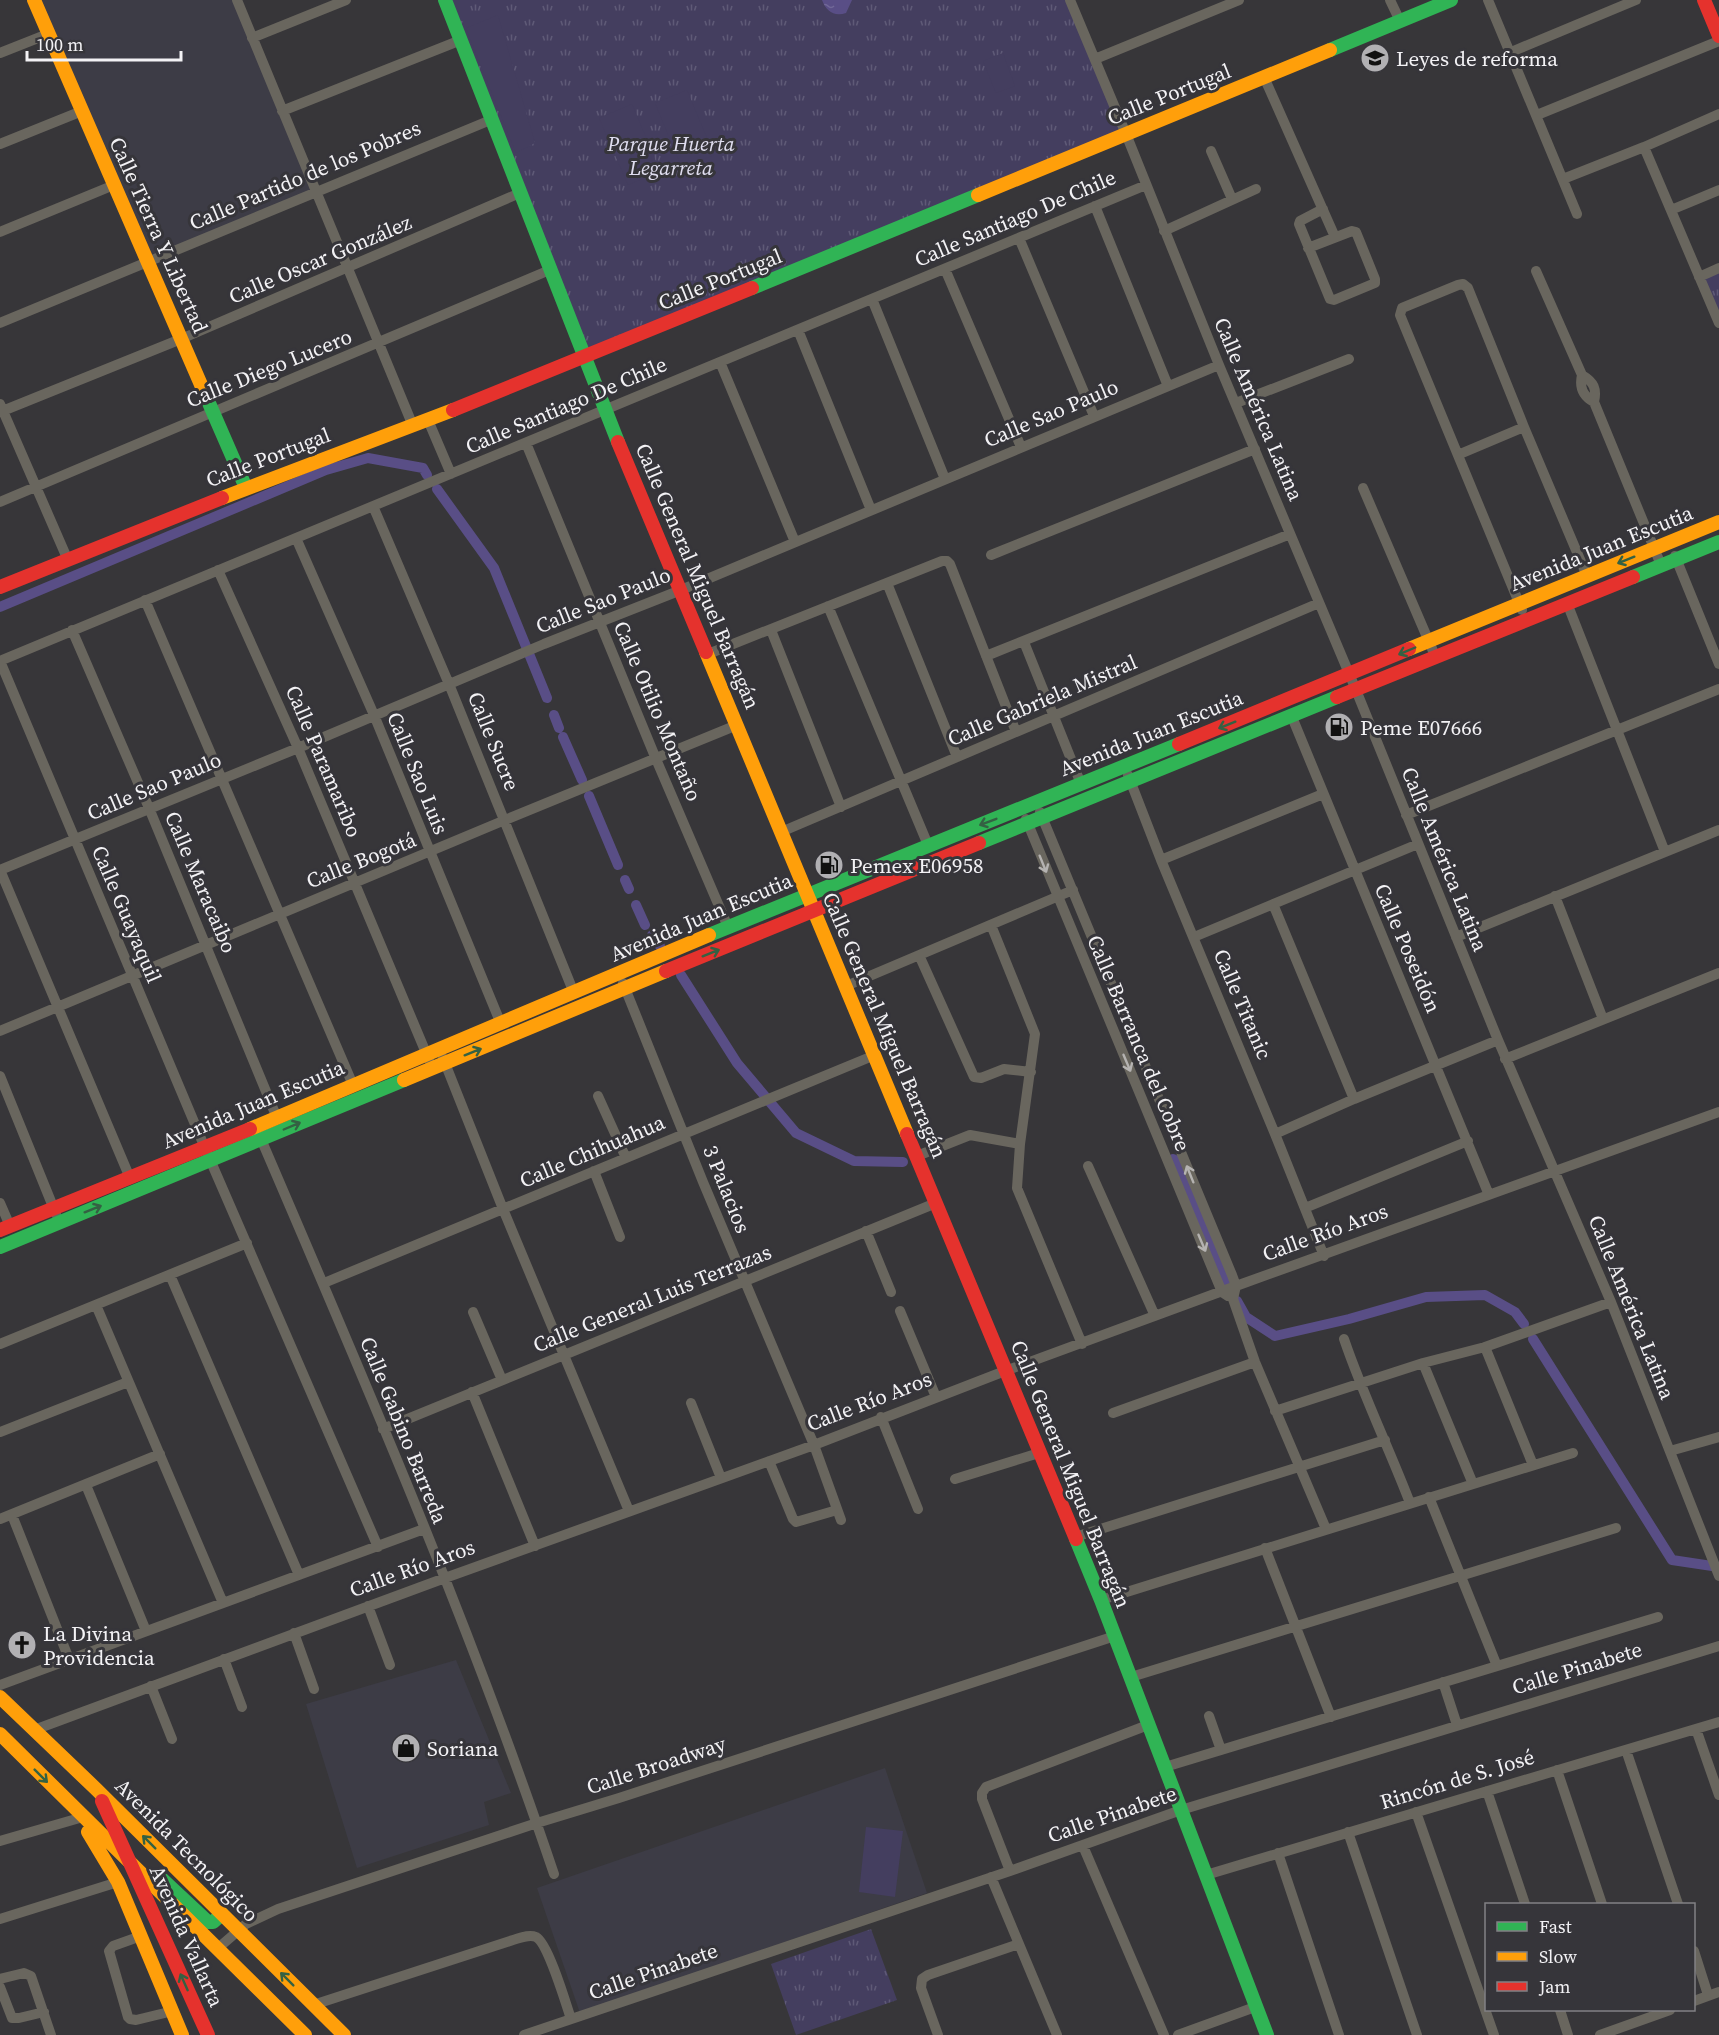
<svg xmlns="http://www.w3.org/2000/svg" width="1719" height="2035" viewBox="0 0 1719 2035" font-family="'Source Serif 4',serif">
<defs>
<pattern id="grass-tufts" width="24" height="20" patternUnits="userSpaceOnUse" patternTransform="scale(1.5)"><rect width="24" height="20" fill="#443e5f"/><path d="M3 7l-1-3M5 7V3M7 7l1-3M15 17l-1-3M17 17v-4M19 17l1-3" fill="none" stroke="#5f5a77"/></pattern>
<pattern id="water-ripples" width="26" height="14" patternUnits="userSpaceOnUse" patternTransform="scale(1.5)"><rect width="26" height="14" fill="#594e86"/><path d="M2 4q2-2 4 0t4 0M15 11q2-2 4 0t4 0" fill="none" stroke="#716898"/></pattern>
</defs>
<rect width="100%" height="100%" fill="#373639"/>
<path fill="#3d3c46" d="M 33,0 L 237,0 L 316,192 L 148,262 Z
M 456,1660 L 511,1793 L 484,1802 L 489,1825 L 357,1868 L 306,1704 Z
M 885,1768 L 927,1893 L 580,2013 L 537,1888 Z"/>
<path fill="url(#grass-tufts)" d="M 445,0 L 1070,0 L 1126,134 L 584,357 Z
M 1719,268 L 1719,323 L 1699,277 Z
M 871,1929 L 897,2000 L 796,2035 L 771,1964 Z"/>
<path fill="#443e5f" d="M 498,15 L 535,143 L 516,153 L 466,28 Z
M 1003,53 L 1015,86 L 996,93 L 983,61 Z
M 687,90 L 714,155 L 682,168 L 655,103 Z
M 632,104 L 660,171 L 628,185 L 599,118 Z
M 866,1827 L 903,1831 L 895,1897 L 859,1892 Z"/>
<path fill="url(#water-ripples)" d="M 822,0 L 852,0 L 846,13 C 834,17 826,11 822,0 Z"/>
<g fill="none" stroke-linecap="round" stroke-linejoin="round">
<path stroke="#594e86" stroke-width="10" d="M 437,489 L 494,568 L 547,698
M 0,607 L 326,470 L 368,458 L 423,468 L 427,475
M 554,715 L 559,728
M 563,737 L 582,780
M 589,796 L 618,865
M 625,880 L 629,889
M 636,905 L 645,925
M 652,935 L 660,946
M 681,975 L 737,1063 L 796,1133 L 854,1161 L 903,1162
M 1173,1159 L 1175,1160 L 1220,1268 L 1231,1288
M 1237,1301 L 1246,1317 L 1275,1336 L 1349,1319 L 1426,1297 L 1485,1295 L 1515,1312 L 1524,1324
M 1533,1339 L 1672,1560 L 1719,1567"/>
<path stroke="#69665e" stroke-width="10" d="M 237,0 L 413,426
M 1070,0 L 1126,134 L 1219,365 L 1356,690 L 1498,1040 L 1611,1302 L 1719,1576
M 1390,0 L 1400,21
M 1488,0 L 1577,214
M 252,38 L 346,0
M 1511,52 L 1636,0
M 0,53 L 48,34
M 1095,59 L 1239,0
M 1264,77 L 1335,237
M 282,111 L 461,40
M 1537,115 L 1719,41
M 0,144 L 82,111
M 1644,147 L 1719,323
M 1211,151 L 1232,199
M 1563,179 L 1644,147 L 1719,114
M 1095,206 L 1168,386
M 1671,210 L 1719,190
M 1164,231 L 1256,189
M 0,232 L 114,185
M 1019,238 L 1094,416
M 1308,248 L 1352,231 L 1356,232 L 1375,279 L 1375,283 L 1334,300 L 1330,299 L 1299,224 L 1300,221 L 1323,209
M 945,269 L 1021,447
M 1536,271 L 1582,375 C 1594,382 1597,389 1594,402 L 1661,565
M 1699,277 L 1719,268
M 872,299 L 945,479
M 0,323 L 493,119
M 798,330 L 871,510
M 720,362 L 795,542
M 1582,375 C 1579,388 1583,396 1594,402
M 1236,403 L 1349,359
M 0,404 L 67,558
M 0,412 L 181,339 L 520,193
M 428,420 L 451,474
M 526,443 L 656,759 L 728,927
M 1460,454 L 1524,427
M 1363,488 L 1436,658
M 0,502 L 552,269
M 373,506 L 449,684 L 574,993
M 296,538 L 374,715 L 501,1024
M 991,555 L 1255,449
M 1675,556 L 1719,664
M 218,570 L 298,748 L 429,1060
M 887,583 L 957,757
M 145,600 L 353,1085
M 1567,603 L 1665,852
M 828,606 L 928,845
M 1522,610 L 1400,315 L 1402,308 L 1458,285 L 1463,284 L 1468,288 L 1524,427 L 1587,576
M 72,630 L 149,808 L 277,1118
M 771,630 L 841,807
M 1024,642 L 1081,784
M 708,654 L 942,561 L 947,561 L 950,564 L 1016,732
M 986,656 L 1290,534
M 1292,717 L 1489,1195
M 1128,775 L 1161,860 L 1275,1134 L 1324,1256
M 1040,812 L 1232,1275 L 1236,1286 L 1233,1299 L 1255,1362 L 1326,1529
M 1406,815 L 1719,689
M 1026,819 L 1222,1292 L 1228,1296
M 781,832 L 1319,603
M 1161,860 L 1323,794
M 0,870 L 298,748 L 544,644 L 681,590 L 1219,365
M 0,870 L 130,1178
M 1555,896 L 1603,1019
M 1273,904 L 1354,1099
M 991,925 L 1035,1034 L 1020,1144 L 1017,1188 L 1082,1344
M 1194,937 L 1418,844
M 1456,937 L 1719,830
M 919,955 L 974,1077 L 981,1078 L 1004,1069 L 1031,1072
M 623,983 L 703,1182 L 814,1445 L 841,1520
M 846,986 L 1073,890
M 0,1031 L 505,820 L 737,725
M 443,1058 L 503,1209 L 629,1511
M 1505,1059 L 1719,973
M 0,1076 L 56,1214
M 598,1096 L 626,1158
M 1275,1134 L 1354,1099 L 1498,1040
M 261,1139 C 365,1381 470,1625 554,1874
M 917,1156 L 970,1135 L 1020,1144
M 1088,1166 L 1155,1316
M 594,1171 L 620,1237
M 0,1203 L 10,1226
M 1305,1208 L 1468,1141
M 866,1231 L 891,1292
M 170,1275 L 299,1575
M 324,1283 L 875,1055
M 96,1305 L 223,1603
M 900,1311 L 936,1397
M 473,1312 L 502,1380
M 1344,1339 C 1363,1395 1389,1448 1410,1503
M 0,1344 L 247,1243
M 1485,1347 L 1533,1465
M 1423,1363 L 1473,1484
M 472,1392 L 535,1546
M 691,1403 L 721,1478
M 1275,1411 L 1423,1363 L 1485,1347 L 1611,1302
M 1113,1413 L 1255,1362
M 881,1417 L 918,1509
M 383,1429 L 936,1203
M 0,1432 L 128,1382
M 1670,1451 L 1719,1437
M 769,1461 L 793,1519 L 796,1522 L 837,1510
M 955,1479 L 1039,1453
M 86,1485 L 146,1631
M 1429,1497 L 1497,1666
M 12,1515 L 69,1659
M 0,1519 L 160,1454
M 1075,1537 L 1385,1440
M 378,1547 L 205,1148 L 0,661 L 1146,185
M 1265,1548 L 1331,1717
M 1101,1600 L 1573,1453
M 368,1606 L 390,1665
M 294,1633 L 314,1689
M 224,1659 L 242,1707
M 1131,1677 L 1616,1528
M 1443,1682 L 1457,1725
M 0,1685 L 424,1529
M 151,1686 L 172,1739
M 1209,1716 L 1221,1750
M 1696,1729 L 1719,1795
M 34,1730 L 445,1578 L 814,1445 L 1005,1371 L 1236,1286 L 1719,1112
M 1626,1750 L 1678,1904
M 1165,1767 L 1658,1617
M 1557,1770 L 1602,1904
M 1487,1791 L 1525,1904
M 1416,1812 L 1494,2035
M 1348,1832 L 1417,2035
M 0,1841 L 83,1817
M 1083,1846 L 1164,2035
M 1278,1853 L 1339,2035
M 1010,1871 L 982,1799 L 982,1793 L 986,1787 L 1148,1725
M 1206,1875 L 1719,1722
M 991,1877 L 1057,2035
M 0,1919 L 118,1882
M 141,1936 L 113,1946 L 109,1951 L 128,2017 L 130,2019 L 136,2020 L 173,2011
M 217,1949 L 246,1924 L 278,1909 L 537,1823 L 619,1798 L 1115,1636
M 1694,1951 L 1708,1995
M 0,1979 L 24,1973 L 31,1976 L 51,2035
M 0,1987 L 12,2018 L 19,2018 L 44,2012
M 1694,2001 L 1719,1992
M 313,2005 L 513,1940 C 520,1938 529,1934 536,1937 C 548,1943 566,2004 571,2019
M 1560,2010 L 1568,2035
M 524,2035 L 1010,1871 L 1181,1810 L 1719,1646
M 938,2035 L 921,1988 L 922,1979 L 928,1975 L 1019,1944
M 1178,2035 L 1255,2007
M 1600,2035 L 1670,2010"/>
<path stroke="#30b455" stroke-width="14" d="M 445,0 L 618,442
M 1330,50 L 1451,0
M 752,288 L 978,195
M 202,387 L 246,488
M 1633,577 L 1719,542
M 979,843 L 1337,697
M 709,935 L 1179,744
M 0,1247 L 404,1080
M 1076,1539 L 1101,1600 L 1267,2035
M 151,1875 L 162,1879 L 208,1922 L 213,1922 L 222,1914"/>
<path stroke="#ff9f0a" stroke-width="14" d="M 34,0 L 202,387
M 978,195 L 1330,50
M 222,498 L 453,410
M 1409,649 L 1719,522
M 706,652 L 907,1134
M 404,1080 L 666,971
M 250,1129 L 709,935
M 0,1697 L 96,1789 L 344,2035
M 0,1734 L 305,2035
M 88,1832 L 118,1882 L 182,2035"/>
<path stroke="#e5322d" stroke-width="14" d="M 1704,0 L 1719,36
M 453,410 L 752,288
M 618,442 L 706,652
M 0,587 L 222,498
M 1337,697 L 1633,577
M 1179,744 L 1409,649
M 666,971 L 979,843
M 907,1134 L 1076,1539
M 0,1230 L 250,1129
M 102,1801 L 208,2035"/>
</g>
<defs><path id="oneway-shaft" d="M-6 0H5M1.5-3L5.5 0L1.5 3" fill="none" stroke-width="1.6" stroke-linecap="round" stroke-linejoin="round" transform="scale(1.5)"/></defs>
<g stroke="#346143">
<use href="#oneway-shaft" transform="translate(1626 560) rotate(158)"/>
<use href="#oneway-shaft" transform="translate(1407 651) rotate(157)"/>
<use href="#oneway-shaft" transform="translate(1227 725) rotate(158)"/>
<use href="#oneway-shaft" transform="translate(988 822) rotate(159)"/>
<use href="#oneway-shaft" transform="translate(711 953) rotate(-22)"/>
<use href="#oneway-shaft" transform="translate(473 1052) rotate(-22)"/>
<use href="#oneway-shaft" transform="translate(292 1126) rotate(-23)"/>
<use href="#oneway-shaft" transform="translate(93 1209) rotate(-22)"/>
<use href="#oneway-shaft" transform="translate(41 1776) rotate(45)"/>
<use href="#oneway-shaft" transform="translate(149 1842) rotate(-135)"/>
<use href="#oneway-shaft" transform="translate(287 1979) rotate(-135)"/>
<use href="#oneway-shaft" transform="translate(184 1982) rotate(-114)"/>
</g>
<g stroke="#b5b3b1">
<use href="#oneway-shaft" transform="translate(1043 864) rotate(68)"/>
<use href="#oneway-shaft" transform="translate(1127 1063) rotate(67)"/>
<use href="#oneway-shaft" transform="translate(1190 1174) rotate(-112)"/>
<use href="#oneway-shaft" transform="translate(1202 1243) rotate(67)"/>
</g>
<defs>
<g id="school-disc" transform="scale(1.5)"><circle r="9.5" fill="#b1b0b3" stroke="#36353a"/><path d="M0-5L7-2L0 1L-7-2ZM-4 1L0 2.5L4 1V4Q0 6-4 4Z" fill="#111"/></g>
<g id="fuel-disc" transform="scale(1.5)"><circle r="9.5" fill="#b1b0b3" stroke="#36353a"/><path d="M-5.5-6h7V0h2V4h1.3V-2.5L3-4.5l.8-.8L6-3V5H2.5V1h-1V6h-7ZM-4.2-4.7v3.2H.2V-4.7Z" fill="#111"/></g>
<g id="church-disc" transform="scale(1.5)"><circle r="9.5" fill="#b1b0b3" stroke="#36353a"/><path d="M-1.2-6h2.4v3.5h3.3v2.4h-3.3V6h-2.4V-.1h-3.3v-2.4h3.3Z" fill="#111"/></g>
<g id="shop-disc" transform="scale(1.5)"><circle r="9.5" fill="#b1b0b3" stroke="#36353a"/><path d="M-5-2.5h2.3a2.7 3.5 0 0 1 5.4 0H5L5.5 6h-11ZM-1.5-2.5h3a1.5 2.3 0 0 0-3 0Z" fill="#111"/></g>
</defs>
<g fill-rule="evenodd">
<use href="#school-disc" x="1375" y="58"/>
<use href="#fuel-disc" x="1339" y="727"/>
<use href="#fuel-disc" x="829" y="865"/>
<use href="#church-disc" x="22" y="1645"/>
<use href="#shop-disc" x="406" y="1748"/>
</g>
<g text-anchor="middle" dominant-baseline="central" stroke-width="6" stroke-linejoin="round" paint-order="stroke">
<g font-size="21" fill="#f3f2f5" stroke="#36353a" text-anchor="start">
<text x="1396" y="58">Leyes de reforma</text>
<text x="1360" y="727">Peme E07666</text>
<text x="850" y="865">Pemex E06958</text>
<text x="43" y="1633">La Divina<tspan x="43" dy="24">Providencia</tspan></text>
<text x="427" y="1748">Soriana</text>
</g>
<g font-size="21" fill="#f3f2f5" stroke="#36353a">
<text transform="translate(1169 94) rotate(-22)">Calle Portugal</text>
<text transform="translate(305 175) rotate(-23)">Calle Partido de los Pobres</text>
<text transform="translate(1015 218) rotate(-23)">Calle Santiago De Chile</text>
<text transform="translate(159 235) rotate(66)">Calle Tierra Y Libertad</text>
<text transform="translate(320 259) rotate(-23)">Calle Oscar González</text>
<text transform="translate(720 279) rotate(-22)">Calle Portugal</text>
<text transform="translate(269 368) rotate(-22)">Calle Diego Lucero</text>
<text transform="translate(566 405) rotate(-23)">Calle Santiago De Chile</text>
<text transform="translate(1259 409) rotate(67)">Calle América Latina</text>
<text transform="translate(1051 413) rotate(-23)">Calle Sao Paulo</text>
<text transform="translate(268 457) rotate(-21)">Calle Portugal</text>
<text transform="translate(1601 548) rotate(-22)">Avenida Juan Escutia</text>
<text transform="translate(698 576) rotate(67)">Calle General Miguel Barragán</text>
<text transform="translate(603 600) rotate(-22)">Calle Sao Paulo</text>
<text transform="translate(1042 700) rotate(-23)">Calle Gabriela Mistral</text>
<text transform="translate(658 711) rotate(67)">Calle Otilio Montaño</text>
<text transform="translate(1151 733) rotate(-22)">Avenida Juan Escutia</text>
<text transform="translate(494 741) rotate(68)">Calle Sucre</text>
<text transform="translate(324 761) rotate(67)">Calle Paramaribo</text>
<text transform="translate(418 773) rotate(68)">Calle Sao Luis</text>
<text transform="translate(154 786) rotate(-23)">Calle Sao Paulo</text>
<text transform="translate(1445 859) rotate(68)">Calle América Latina</text>
<text transform="translate(361 860) rotate(-22)">Calle Bogotá</text>
<text transform="translate(201 882) rotate(67)">Calle Maracaibo</text>
<text transform="translate(127 914) rotate(67)">Calle Guayaquil</text>
<text transform="translate(701 917) rotate(-23)">Avenida Juan Escutia</text>
<text transform="translate(1408 948) rotate(67)">Calle Poseidón</text>
<text transform="translate(1243 1004) rotate(67)">Calle Titanic</text>
<text transform="translate(885 1025) rotate(67)">Calle General Miguel Barragán</text>
<text transform="translate(1139 1043) rotate(67)">Calle Barranca del Cobre</text>
<text transform="translate(253 1104) rotate(-23)">Avenida Juan Escutia</text>
<text transform="translate(592 1151) rotate(-23)">Calle Chihuahua</text>
<text transform="translate(727 1189) rotate(68)">3 Palacios</text>
<text transform="translate(1325 1232) rotate(-20)">Calle Río Aros</text>
<text transform="translate(652 1298) rotate(-22)">Calle General Luis Terrazas</text>
<text transform="translate(1632 1307) rotate(68)">Calle América Latina</text>
<text transform="translate(869 1401) rotate(-21)">Calle Río Aros</text>
<text transform="translate(404 1430) rotate(68)">Calle Gabino Barreda</text>
<text transform="translate(1071 1474) rotate(68)">Calle General Miguel Barragán</text>
<text transform="translate(412 1568) rotate(-20)">Calle Río Aros</text>
<text transform="translate(1577 1668) rotate(-17)">Calle Pinabete</text>
<text transform="translate(656 1765) rotate(-18)">Calle Broadway</text>
<text transform="translate(1457 1779) rotate(-17)">Rincón de S. José</text>
<text transform="translate(1112 1814) rotate(-19)">Calle Pinabete</text>
<text transform="translate(187 1850) rotate(45)">Avenida Tecnológico</text>
<text transform="translate(187 1936) rotate(66)">Avenida Vallarta</text>
<text transform="translate(653 1971) rotate(-19)">Calle Pinabete</text>
</g>
<g font-size="21" font-style="italic" fill="#e0def0" stroke="#36353a">
<text x="671" y="143">Parque Huerta<tspan x="671" dy="24">Legarreta</tspan></text>
</g>
</g>
<rect x="1485" y="1903" width="210" height="108" fill="#36353a" stroke="#828185" stroke-width="1.5"/>
<rect x="1497" y="1922" width="30" height="9" fill="#30b455" stroke="#828185" stroke-width="1.5"/>
<text x="1539" y="1933" font-size="18" fill="#f3f2f5">Fast</text>
<rect x="1497" y="1952" width="30" height="9" fill="#ff9f0a" stroke="#828185" stroke-width="1.5"/>
<text x="1539" y="1963" font-size="18" fill="#f3f2f5">Slow</text>
<rect x="1497" y="1982" width="30" height="9" fill="#e5322d" stroke="#828185" stroke-width="1.5"/>
<text x="1539" y="1993" font-size="18" fill="#f3f2f5">Jam</text>
<path d="M27 51v9h154v-9" fill="none" stroke="#f3f2f5" stroke-width="3"/>
<text x="36" y="51" font-size="18" fill="#f3f2f5" stroke="#36353a" stroke-width="4.5" paint-order="stroke">100 m</text>
</svg>
